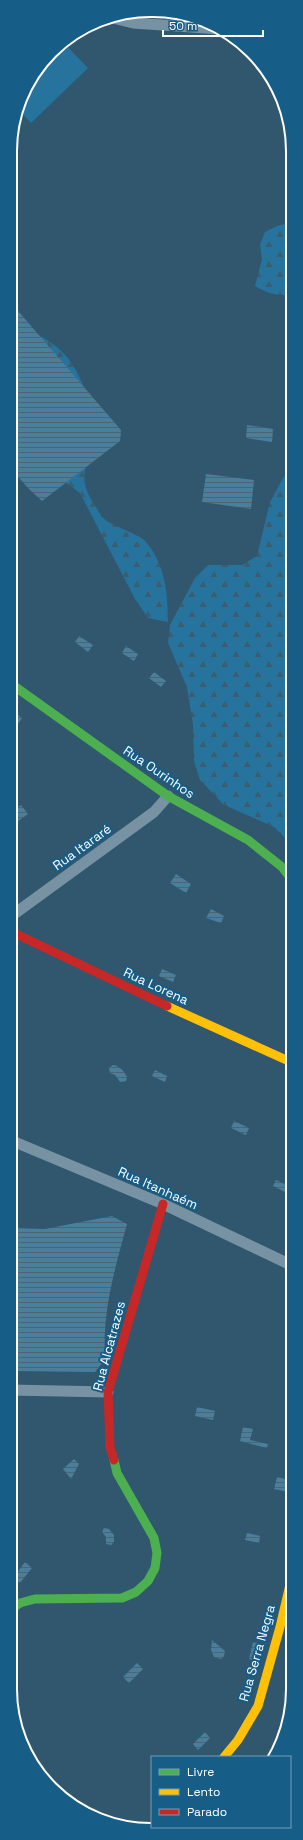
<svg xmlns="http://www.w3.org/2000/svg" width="303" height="1840" font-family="'Space Grotesk',sans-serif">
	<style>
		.forest { fill: url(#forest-firs) }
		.pitch { fill: #26739d }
		.water { fill: url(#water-rules) }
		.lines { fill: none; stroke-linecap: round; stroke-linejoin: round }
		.street { stroke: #7792a3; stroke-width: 11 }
		.fast { stroke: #4caf50; stroke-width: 9 }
		.slow { stroke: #ffc107; stroke-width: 9 }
		.jam { stroke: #c62828; stroke-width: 9 }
		.labels { text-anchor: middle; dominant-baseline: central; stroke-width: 4; stroke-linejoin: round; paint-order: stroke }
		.street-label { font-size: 13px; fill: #fff; stroke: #165d87 }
		.rim { fill: none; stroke: #fff; stroke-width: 2 }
	</style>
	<defs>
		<pattern id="forest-firs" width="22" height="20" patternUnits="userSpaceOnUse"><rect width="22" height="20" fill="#26739d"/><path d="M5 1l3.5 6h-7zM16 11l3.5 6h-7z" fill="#3d5c6c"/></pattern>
		<pattern id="water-rules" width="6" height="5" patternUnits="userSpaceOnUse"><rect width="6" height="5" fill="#4b7e9b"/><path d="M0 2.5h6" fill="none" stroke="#4c6574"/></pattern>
	</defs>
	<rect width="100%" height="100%" fill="#30576d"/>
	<path class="forest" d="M293,222V295C278,296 268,294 255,286L262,259L260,245L265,232L277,226Z
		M34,332C47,340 60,347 70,361C88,386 90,421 122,435L102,438C84,464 76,478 96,507C99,512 102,518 107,521C116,527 140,535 145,541C165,563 168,593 168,622L148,618L135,599L80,493L28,455Z
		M293,467V846L274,827L224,805L200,780L194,761L193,725L187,687L168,643L170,625L195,578L208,565H242L257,556L270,502L288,469Z"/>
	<path class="pitch" d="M63,42L88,68L31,123L19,110L25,89L58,45Z"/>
	<path class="water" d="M10,305H13L121,430L120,441L42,501L29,489L10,468Z
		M247,425L273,429L272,442L246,438Z
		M206,474L254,480L251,509L202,502Z
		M79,636L93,645L88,652L75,642Z
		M126,646L138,654L134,661L122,653Z
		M154,672L166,681L161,687L149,678Z
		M14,712L22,718L14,730L10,727V718Z
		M21,805L28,814L14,824L10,818V813Z
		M176,874L191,884L186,893L170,883Z
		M211,909L224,916L221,923L206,918Z
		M162,969L176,975L173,982L159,976Z
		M113,1065C120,1066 124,1071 127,1077L126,1081L120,1082L115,1075L110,1073L109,1068Z
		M155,1070L167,1076L165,1082L152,1076Z
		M234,1121L249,1128L246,1135L231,1128Z
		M276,1180L291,1187L287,1193L273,1186Z
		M112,1216L127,1224C115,1268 102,1312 105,1359L95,1372L10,1371V1228L45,1229Z
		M197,1407L215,1411L213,1420L195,1416Z
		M243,1427L253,1429L250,1440L268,1444L267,1448L240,1441Z
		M74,1459L79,1464L71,1479L63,1469Z
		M277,1477L293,1481V1493L274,1489Z
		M104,1528L109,1529L114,1535V1542L111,1545L106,1544V1537L102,1532Z
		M247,1533L260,1536L259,1543L245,1540Z
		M25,1562L32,1568L20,1583L13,1578Z
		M212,1640L225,1651L224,1656L221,1659L214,1657L211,1650Z
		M253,1642L258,1643L255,1661L249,1659Z
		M137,1663L143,1669L129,1683L123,1677Z
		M205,1732L210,1738L198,1750L193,1744Z"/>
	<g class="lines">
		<path class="street" d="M109,17L133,23L220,29
			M10,917L154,812L168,796
			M10,1140L163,1204L293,1266
			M10,1390L108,1392
			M150,1829L152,1827"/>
		<path class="fast" d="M10,683L168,796L248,840L282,867L293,881
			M10,1610L20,1603L35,1599L122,1598L136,1592L148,1581L155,1568L157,1553L154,1538L117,1473L114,1460"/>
		<path class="slow" d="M167,1006L293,1063
			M224,1757L238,1740L258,1706L280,1627L293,1572"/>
		<path class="jam" d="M10,931L167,1006
			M114,1460L110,1447L108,1392L163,1204"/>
	</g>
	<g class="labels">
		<g class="street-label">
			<text transform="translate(159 772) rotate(34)">Rua Ourinhos</text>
			<text transform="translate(82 847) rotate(-36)">Rua Itararé</text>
			<text transform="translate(156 986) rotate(25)">Rua Lorena</text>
			<text transform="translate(158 1188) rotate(24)">Rua Itanhaém</text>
			<text transform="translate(109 1346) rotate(-75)">Rua Alcatrazes</text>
			<text transform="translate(257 1653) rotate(-74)">Rua Serra Negra</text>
		</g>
	</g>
	<path d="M0 0H303V1840H0ZM151 17H152A134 134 0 0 1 286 151V1689A134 134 0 0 1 152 1823H151A134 134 0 0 1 17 1689V151A134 134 0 0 1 151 17Z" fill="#165d87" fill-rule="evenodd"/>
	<path class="rim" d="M151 17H152A134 134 0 0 1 286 151V1689A134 134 0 0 1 152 1823H151A134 134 0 0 1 17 1689V151A134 134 0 0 1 151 17Z"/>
	<rect x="151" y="1756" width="140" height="72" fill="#165d87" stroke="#739eb7"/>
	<rect x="159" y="1769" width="20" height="6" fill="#4caf50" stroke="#739eb7"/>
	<text x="187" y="1776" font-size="12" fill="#ffffff">Livre</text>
	<rect x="159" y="1789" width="20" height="6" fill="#ffc107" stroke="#739eb7"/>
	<text x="187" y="1796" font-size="12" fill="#ffffff">Lento</text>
	<rect x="159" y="1809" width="20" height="6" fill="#c62828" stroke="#739eb7"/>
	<text x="187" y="1816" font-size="12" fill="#ffffff">Parado</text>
	<path d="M163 30v6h100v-6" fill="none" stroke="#ffffff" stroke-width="2"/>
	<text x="169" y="30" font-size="12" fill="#ffffff" stroke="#165d87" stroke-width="3" paint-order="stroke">50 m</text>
</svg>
